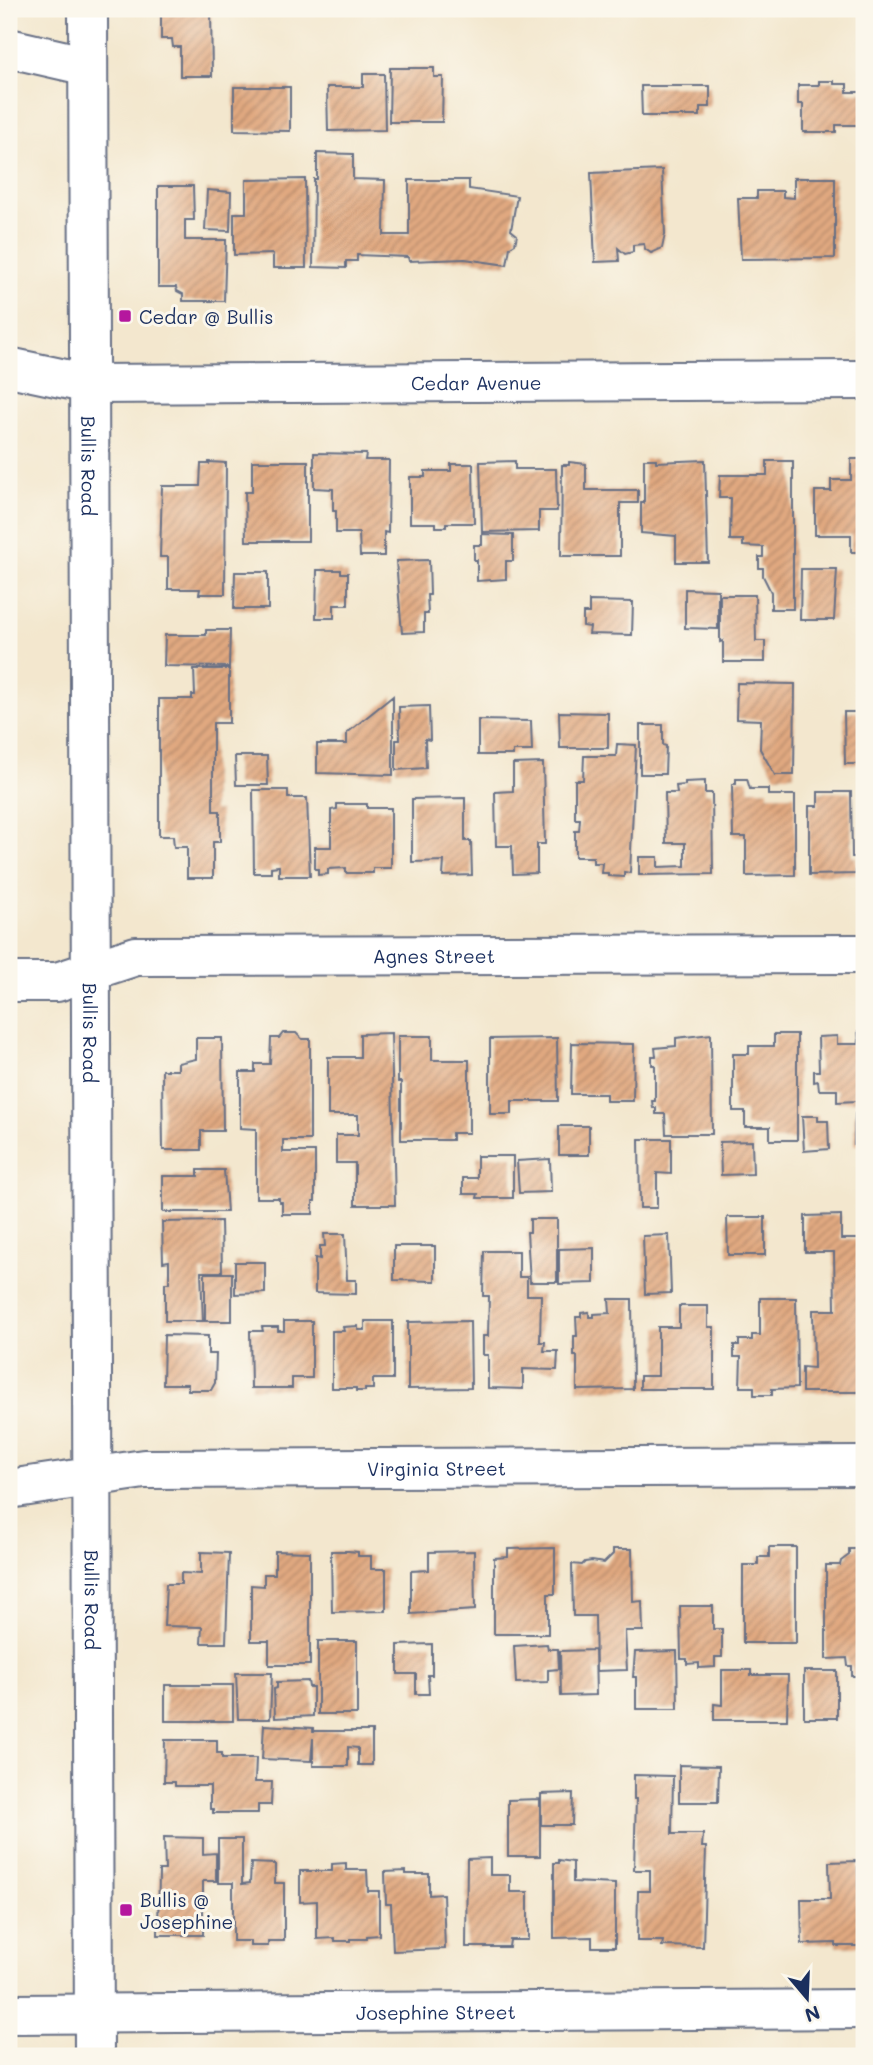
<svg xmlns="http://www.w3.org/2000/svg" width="873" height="2065" font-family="Mali,sans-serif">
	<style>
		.building { fill: url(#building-hatch) }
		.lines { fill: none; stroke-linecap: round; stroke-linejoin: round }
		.minor-casing { stroke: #676f85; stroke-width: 42 }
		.minor { stroke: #fff; stroke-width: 38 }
		.poi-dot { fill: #b5179e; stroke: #fbf7ec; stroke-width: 2.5 }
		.labels { text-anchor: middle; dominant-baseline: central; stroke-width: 6; stroke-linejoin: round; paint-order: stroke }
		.poi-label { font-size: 19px; fill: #1b2f5e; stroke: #fbf7ec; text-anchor: start }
		.street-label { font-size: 19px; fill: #1b2f5e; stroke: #fbf7ec }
	</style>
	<defs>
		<pattern id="building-hatch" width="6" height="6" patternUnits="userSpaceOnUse" patternTransform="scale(1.75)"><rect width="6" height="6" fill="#e1a980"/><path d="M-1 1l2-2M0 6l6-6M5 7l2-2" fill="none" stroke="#b68a6c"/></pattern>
	</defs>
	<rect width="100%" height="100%" fill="#fbf7ec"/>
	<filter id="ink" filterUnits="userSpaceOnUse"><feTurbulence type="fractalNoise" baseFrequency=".0143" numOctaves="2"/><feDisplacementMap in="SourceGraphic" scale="14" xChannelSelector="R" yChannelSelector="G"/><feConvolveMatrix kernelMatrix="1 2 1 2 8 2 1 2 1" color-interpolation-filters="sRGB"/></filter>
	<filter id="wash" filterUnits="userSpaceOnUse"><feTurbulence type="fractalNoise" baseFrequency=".00686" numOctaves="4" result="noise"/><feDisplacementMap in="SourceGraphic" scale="28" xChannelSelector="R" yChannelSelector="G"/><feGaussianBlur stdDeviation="1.57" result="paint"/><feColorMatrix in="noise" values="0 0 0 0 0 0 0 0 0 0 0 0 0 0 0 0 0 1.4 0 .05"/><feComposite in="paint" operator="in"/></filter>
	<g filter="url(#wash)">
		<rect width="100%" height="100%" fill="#f3e7ce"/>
		<g id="blocks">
			<path class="building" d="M161,9H211L212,76H180V47H173L172,39H161Z
				M390,68H434V77H443L442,122H389Z
				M363,74H384L385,130L328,131L327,87H363Z
				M819,81H834V84H847V92H864V125H836V132H803V104H798V85H819Z
				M641,86H710V107H700V116H642Z
				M234,87H290V131L234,130Z
				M317,153L353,154V179L385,180L384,235H409V180H469V189L517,196L511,230L517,235L515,244L510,247L507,265L465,259L409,261L408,257L357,255V261H346V268L313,267L314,179H317Z
				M662,170L665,234L662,248L651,253L645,249L644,244L633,245V252L625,254L618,248L619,261L595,262L591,173Z
				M794,178H835V258L741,259L738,198H757V191H783V197L794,198Z
				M305,179L306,268H273V254L234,255V213H246V180Z
				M158,186H193L194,220H185V240H226L224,301H183V294L177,291L176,287H158Z
				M207,190L231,192L230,231L205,230Z
				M314,453L366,454L365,460H389L388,533L384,532V556H360L359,533H336V511H333V489L314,488Z
				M644,459H656V462L705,460L708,562H676V536L641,533V503H644Z
				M851,459H864V552H851V535H815V491H831V480H851Z
				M252,461H308V541H246L245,492H252Z
				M515,461V469H556L557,511H539V531L482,532L480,462Z
				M767,461H793V609H771V592L763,576V568H759V557H763V547L743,546V540H730L731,498H719L720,475H767Z
				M209,462L226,463L225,594H199L200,589H168V557H160L162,486H200L201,464H209Z
				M569,462L586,464V490H638V503H620V556H561L562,465H569Z
				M451,464H473L474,523H446V527H436V523H410V477H425V471H451Z
				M482,534L513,535V561H506V579L477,581V560H474V545H482Z
				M429,560L430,595H427L428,614H424V632L402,633L396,561Z
				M801,569H837L834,620H800Z
				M317,570H341V573H348V605H334V618H316Z
				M235,572H268V609H234Z
				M685,589L718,590V629L685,628Z
				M720,595H755L756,641H765V662H723V641L720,642Z
				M589,601L633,602L632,635L589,634L590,627L583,626V613H589Z
				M206,630H230L229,667L164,666L165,635H206Z
				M194,669H229V723H213V811H220V842H213V878H187V847H174L173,836H159V699H192V695H195Z
				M737,683L795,684L794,775H775L760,749L761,720L736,719Z
				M393,696V775L317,773V744H347V733Z
				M429,706L430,740L425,739L426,768L396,770V740H400L399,707Z
				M559,712L608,713V748H560Z
				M844,712H864V764H845Z
				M478,720L531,721L532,751H513V755H478Z
				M640,725H663V745L666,746L665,774H640Z
				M617,744L636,745L630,873L624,872V877L608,876V873H601L602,863H593V857H575V831H579L580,819H575V780H583L584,756H616Z
				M235,756H267L268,785H236Z
				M543,763L545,844H537V873L513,874L512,846H496L495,792L513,791V764Z
				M736,779H747L750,789H768V795H795V875L746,876V837H733L732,784H736Z
				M705,781V793H712L713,874L639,875V857H658V867L685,866V843H666L665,793H677L676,786L685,785V782Z
				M253,790H288V798H307L310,876H279V866L271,867V873H254Z
				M818,792H851L852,857H856V874L809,875V806H818Z
				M465,798V841H471L472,875L443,876L444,861L412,862V799Z
				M337,804H367V808H391V868H373V873H346V868L328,869V874L318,875V869H315V847H331V810L337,809Z
				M858,1031H864V1098H858L857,1101L837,1102V1090H819L818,1081L814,1082V1071H819L818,1037L837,1036V1044H859Z
				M283,1033H296L302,1039H310V1140H283V1152H315V1201H313V1214H282V1202H279V1198H256V1129L240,1128V1072H255V1064H270L271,1038H279Z
				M391,1033L395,1205H355V1163H336V1135H358V1115H328V1057H360V1034Z
				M711,1034L712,1134H666L665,1114H656V1108H653L652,1101H655V1065H652V1056H656L655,1048L676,1046V1038Z
				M774,1034H797V1140H770V1127H745V1111H733V1054H749V1046H774Z
				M398,1036H432V1060H469V1133H452V1140H401V1082H398Z
				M196,1038H222L223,1131H201V1150H163L162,1070H178V1063L196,1059Z
				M557,1038L558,1101H512V1114H490V1039Z
				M572,1043L634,1044L633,1101H606V1094H571Z
				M855,1114H864V1145H854Z
				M802,1116H818V1121H828L829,1149L804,1151Z
				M559,1126H589V1155H559Z
				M639,1139H671V1174L657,1173V1208H640Z
				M752,1141L753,1174L721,1175L720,1142Z
				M477,1156H513V1198H477L478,1194H463V1178H477Z
				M550,1159L551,1192L519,1193L517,1161Z
				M198,1170H224L227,1212H163V1176H198Z
				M841,1215V1239H864V1392H802V1367L814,1368L813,1310H835L834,1252H805V1216Z
				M727,1217H765V1255H728Z
				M530,1219H557V1282H530L527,1232H530Z
				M221,1221L222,1272H201L203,1321H165V1283H169V1261L163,1262L162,1222Z
				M324,1234H345L347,1280H356V1294L315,1293V1258L320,1259V1246H325Z
				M669,1235L671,1293L645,1294L643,1236Z
				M394,1246H435V1281L394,1280Z
				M594,1248V1283L559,1284V1249Z
				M484,1251H519V1277H527V1295H541L540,1342H545L544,1351H558L557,1370L523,1369V1389L488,1388V1355H483V1336H488L489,1296H483Z
				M235,1262H265V1293L235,1294Z
				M205,1273H232V1321H205Z
				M760,1298H796L797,1388L772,1389V1395H754V1387H740L741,1357H734V1345H739V1340H752V1335H760Z
				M609,1299H632L633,1389L577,1390V1356H574V1336H577L576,1317H581V1313L589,1312V1317H594V1314L610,1313Z
				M679,1306H708V1327H714V1389H640V1376H658V1327H679Z
				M284,1321H312V1378H292V1388H251L250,1331H263L262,1327H278V1331H284Z
				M365,1321H393V1379H373V1389H365V1391H356V1388H332V1331H344L343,1327L358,1326V1330H365Z
				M470,1321L471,1388L408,1389V1322Z
				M164,1335L208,1336V1354H216L215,1383L211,1390H188V1384H163Z
				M857,1545H864V1676H852V1666H848L847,1658L826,1659V1565H840L841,1561L849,1555V1549H857Z
				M769,1547H796V1643H743V1565H758V1557H769Z
				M555,1548V1594H548V1634H494V1558L508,1557V1549Z
				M613,1549H632L633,1602L642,1601L643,1631H625L627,1670L596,1671L595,1616H573L572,1564L582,1565L585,1562L592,1561L604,1563L613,1554Z
				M275,1551L310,1552V1665H269V1641H251V1585L264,1586V1574H275Z
				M331,1551H348L358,1552V1556H371V1569H386V1611L332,1612Z
				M474,1551L475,1610L411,1614V1571L429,1570V1552Z
				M201,1552L229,1553L226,1643H201L202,1627L164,1626L166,1584H181V1573L201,1574Z
				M680,1606H713V1629H722V1657H715V1667L699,1668V1663L687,1664V1659H681Z
				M318,1641H357V1714H318Z
				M432,1644V1675H428L429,1694H416V1674H398V1645Z
				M547,1644L548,1649H558L559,1669L548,1670V1682L516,1683L514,1646Z
				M595,1650L596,1695L561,1696L560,1651Z
				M677,1651L678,1709H636V1677H633L635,1652Z
				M722,1670H751V1675H788L787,1720H714V1704L722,1705Z
				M804,1671H837V1718H804Z
				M236,1673H272L270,1719H238Z
				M308,1681L309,1687H313V1716L275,1718L274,1689L277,1688V1682Z
				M165,1685H233V1721H165Z
				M264,1725L313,1728V1731H372V1765H358V1748L348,1747V1766H313V1738L311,1761L262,1759Z
				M165,1740H217V1753H222V1758H256L255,1782H272L271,1805H258V1813H213V1809H210V1786H175V1782H164Z
				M679,1765L719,1766L718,1802H679Z
				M634,1775L673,1776L672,1834H703L702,1847H706L703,1947L662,1946L663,1941H637L638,1891H650V1870H634L636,1799H634Z
				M573,1793L572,1825H541V1794Z
				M540,1799V1856H508V1800Z
				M164,1837L203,1838V1854L216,1853V1881H203V1935H158L159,1870H165Z
				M218,1839H242V1884L250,1883L251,1863L275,1864V1883H284V1941H268V1946H250V1941H233V1883H218Z
				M490,1858V1875H510V1892H528V1940H510L509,1947H466L467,1859Z
				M559,1860L573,1862V1882L615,1884V1947H592V1937L554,1938V1863H559Z
				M858,1861L860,1946H836V1943L802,1944L801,1899H830L829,1862Z
				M346,1863V1870H367L368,1891H379V1935L367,1936V1939H351V1941H335V1938L317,1939V1901L300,1902V1871H332V1864Z
				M406,1871V1874H429V1895L443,1894L445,1949L393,1951L391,1904H386L385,1872Z"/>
		</g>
	</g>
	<g filter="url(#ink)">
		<use href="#blocks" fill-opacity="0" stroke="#676f85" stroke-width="2"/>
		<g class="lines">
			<g class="minor-casing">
				<g id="minor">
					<path id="s1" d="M88,9L94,2056"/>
					<path d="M9,48L88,66"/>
					<path id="s2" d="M9,367L89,384L864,380"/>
					<path id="s3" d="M9,982H57L136,956L864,954"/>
					<path id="s4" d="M9,1489L144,1469L864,1466"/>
					<path id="s5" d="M9,2014L864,2009"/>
				</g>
			</g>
			<use href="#minor" class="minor"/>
		</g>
	</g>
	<g class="poi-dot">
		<rect x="118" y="309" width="14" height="14" rx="3.5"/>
		<rect x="119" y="1903" width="14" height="14" rx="3.5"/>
	</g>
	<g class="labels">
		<g class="poi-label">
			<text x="139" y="316">Cedar @ Bullis</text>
			<text x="140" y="1899">Bullis @<tspan x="140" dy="22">Josephine</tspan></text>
		</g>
		<g class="street-label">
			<text stroke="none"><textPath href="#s2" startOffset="469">Cedar Avenue</textPath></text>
			<text stroke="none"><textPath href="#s1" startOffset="457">Bullis Road</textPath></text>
			<text stroke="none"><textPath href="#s3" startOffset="429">Agnes Street</textPath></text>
			<text stroke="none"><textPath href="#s1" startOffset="1024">Bullis Road</textPath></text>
			<text stroke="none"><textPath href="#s4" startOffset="429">Virginia Street</textPath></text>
			<text stroke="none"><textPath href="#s1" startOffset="1591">Bullis Road</textPath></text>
			<text stroke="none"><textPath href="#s5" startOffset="427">Josephine Street</textPath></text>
		</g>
	</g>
	<rect width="873" height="2065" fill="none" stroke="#fbf7ec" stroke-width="35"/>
	<g transform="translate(807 1998) rotate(161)" stroke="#fbf7ec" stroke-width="5" paint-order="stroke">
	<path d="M0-5L12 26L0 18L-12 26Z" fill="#1b2f5e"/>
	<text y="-10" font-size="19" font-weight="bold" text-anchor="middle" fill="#1b2f5e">N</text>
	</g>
</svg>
